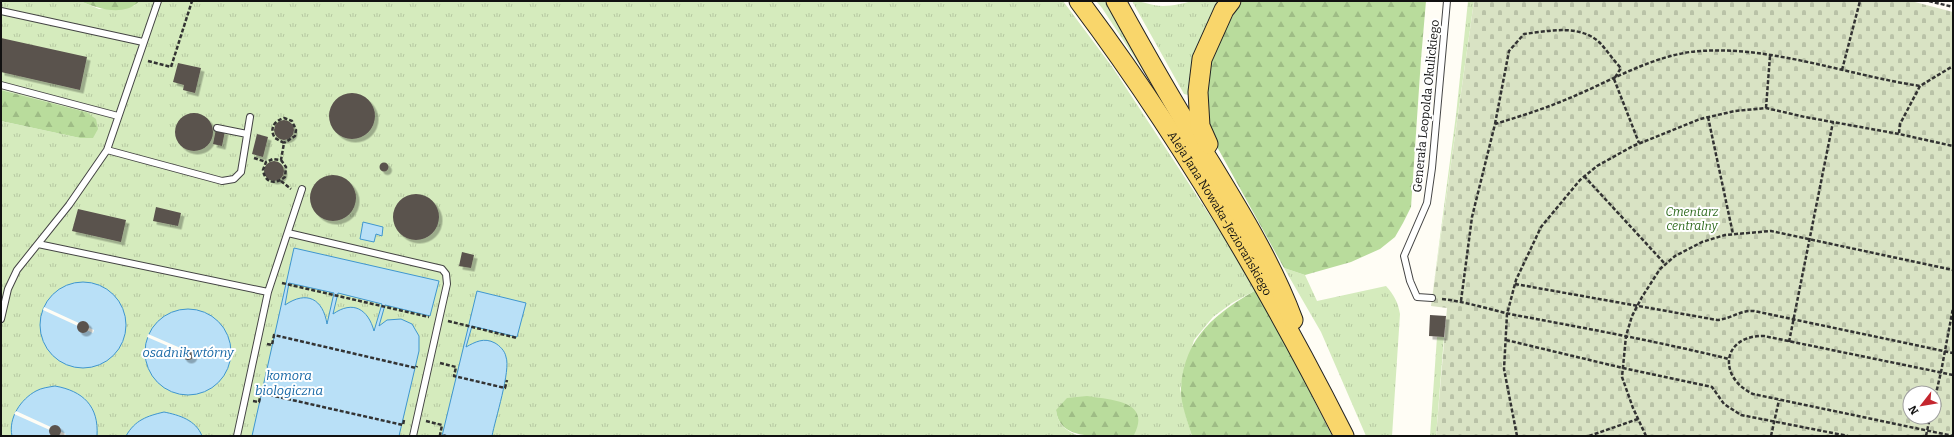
<svg xmlns="http://www.w3.org/2000/svg" width="1954" height="437" font-family="Bitter,serif">
	<style>
		.grass { fill: url(#grass-tufts) }
		.forest { fill: url(#forest-firs) }
		.cemetery { fill: url(#cemetery-stones); fill-rule: evenodd }
		.water { fill: #b9e0f7; stroke: #3f96cf; fill-rule: evenodd }
		.pier { fill: #fffdf5 }
		.building { fill: #5a524d; filter: url(#shadow) }
		.lines { fill: none; stroke-linecap: round; stroke-linejoin: round }
		.service-casing { stroke: #444; stroke-width: 8 }
		.primary-casing { stroke: #222; stroke-width: 21 }
		.path { stroke: #333; stroke-width: 2.5; stroke-dasharray: 4 2; stroke-linecap: butt }
		.service { stroke: #fff; stroke-width: 6 }
		.primary { stroke: #f9d66b; stroke-width: 19 }
		.labels { text-anchor: middle; dominant-baseline: central; stroke-width: 4; stroke-linejoin: round; paint-order: stroke }
		.street-label { font-size: 12px; fill: #111; stroke: #fff }
		.park-label { font-size: 12px; font-style: italic; fill: #2f6b1f; stroke: #fff }
		.water-label { font-size: 13px; font-style: italic; fill: #1768a6; stroke: #fff }
	</style>
	<defs>
		<pattern id="grass-tufts" width="24" height="20" patternUnits="userSpaceOnUse"><rect width="24" height="20" fill="#d5ebbd"/><path d="M3 7l-1-3M5 7V3M7 7l1-3M15 17l-1-3M17 17v-4M19 17l1-3" fill="none" stroke="#b6c8a1"/></pattern>
		<pattern id="forest-firs" width="22" height="20" patternUnits="userSpaceOnUse"><rect width="22" height="20" fill="#b9dc9c"/><path d="M5 1l3.5 6h-7zM16 11l3.5 6h-7z" fill="#9ebc85"/></pattern>
		<pattern id="cemetery-stones" width="16" height="16" patternUnits="userSpaceOnUse"><rect width="16" height="16" fill="#d9e3c4"/><path d="M2 7V4a2 2 0 0 1 4 0v3zM10 15v-3a2 2 0 0 1 4 0v3z" fill="#b9c2a7"/></pattern>
		<filter id="shadow"><feDropShadow dx="3.5" dy="3.5" stdDeviation="0" flood-color="#0004"/></filter>
	</defs>
	<rect width="100%" height="100%" fill="#fffdf5"/>
	<path class="grass" d="M1,1H80L99,9L134,6L140,1H1063L1113,68L1258,289L1232,303L1213,317L1194,340L1180,389L1187,420L1192,436H1132L1134,435L1056,410C1058,425 1065,430 1079,436H1V121L80,138L86,112L1,90Z
		M1096,1H1111L1169,110L1102,8Z
		M1132,1C1143,1 1152,6 1163,6C1174,6 1183,3 1193,1C1202,0 1213,1 1222,1L1188,95L1184,94Z
		M1468,1H1474L1432,298L1456,115Z
		M1284,268L1305,275L1317,301L1386,286C1394,295 1398,302 1400,314L1392,436H1366L1321,332Z
		M1437,337H1444L1436,436H1430Z"/>
	<path class="forest" d="M80,1H140C123,17 99,9 80,1Z
		M1242,1H1426L1421,59L1411,207L1403,223L1395,237L1380,249L1351,262L1305,275L1284,268L1205,125L1203,86L1211,59L1224,30Z
		M1,90L86,112L96,119L98,129L93,138H80L1,121Z
		M1258,289L1332,436H1192C1188,423 1180,402 1181,388C1184,337 1217,312 1258,289Z
		M1087,396C1110,400 1152,400 1134,435C1127,437 1117,436 1110,436C1087,436 1059,437 1056,410L1067,398Z"/>
	<path class="cemetery" d="M1474,1H1911L1953,12V436H1436L1447,308L1431,306ZM1910,393H1934V417H1910Z"/>
	<path class="water" d="M363,222L383,227L382,236L376,234L374,242L360,239Z
		M294,248L439,281L430,316L385,305L379,326L387,320L401,319L412,324L419,336V351L399,436H252ZM289,283L334,293L327,324C323,299 307,290 285,305ZM338,293L382,304L374,331C368,309 353,300 333,314Z
		M40 325a43 43 0 1 1 86 0a43 43 0 1 1-86 0Z
		M477,291L526,303L517,337L472,326L466,347C475,342 484,337 495,343C500,346 505,351 506,357C511,370 495,420 492,436H442Z
		M145 352a43 43 0 1 1 86 0a43 43 0 1 1-86 0Z
		M55,386C83,391 99,406 97,436H12C8,418 21,399 36,391C41,388 49,387 55,386Z
		M164,412C179,415 196,420 202,436H126C135,420 147,416 164,412Z"/>
	<path class="pier" d="M44,307L94,330L93,333L43,310Z
		M148,334L199,356L198,359L147,337Z
		M16,411L66,434L63,436L14,414Z"/>
	<path class="building" d="M1,38L87,57L80,90L1,72Z
		M178,63L201,68L195,93L183,90L184,85L173,82Z
		M329 116a23 23 0 1 1 46 0a23 23 0 1 1-46 0Z
		M175 132a19 19 0 1 1 38 0a19 19 0 1 1-38 0Z
		M274 130a10 10 0 1 1 20 0a10 10 0 1 1-20 0Z
		M216,129L225,131L222,146L213,144Z
		M257,134L268,137L263,157L252,154Z
		M264 171a10 10 0 1 1 20 0a10 10 0 1 1-20 0Z
		M379.5 167a4.5 4.5 0 1 1 9 0a4.5 4.5 0 1 1-9 0Z
		M310 198a23 23 0 1 1 46 0a23 23 0 1 1-46 0Z
		M393 217a23 23 0 1 1 46 0a23 23 0 1 1-46 0Z
		M156,207L181,213L178,226L153,221Z
		M78,209L126,220L121,242L72,231Z
		M462,252L474,255L471,268L459,266Z
		M1430,315L1446,316L1444,337L1429,336Z
		M77 327a6 6 0 1 1 12 0a6 6 0 1 1-12 0Z
		M182 354a6 6 0 1 1 12 0a6 6 0 1 1-12 0Z
		M49 431a6 6 0 1 1 12 0a6 6 0 1 1-12 0Z"/>
	<g class="lines">
		<g class="service-casing">
			<path id="service" d="M1,11L143,42
				M1,85L118,116
				M217,128L247,134
				M107,150L158,1
				M288,233L442,269L446,274L447,284L413,436
				M38,244L268,292
				M1432,298L1417,297L1410,281L1404,256L1427,203L1432,168L1447,1
				M1,319L8,289L17,270L69,205L107,150L222,181L234,179L241,172L250,117
				M237,436L268,292L302,189"/>
		</g>
		<g class="primary-casing">
			<g id="primary">
				<path id="s1" d="M1079,1C1181,137 1267,284 1344,436"/>
				<path d="M1116,1C1143,50 1170,98 1200,146C1234,202 1270,258 1293,320"/>
				<path d="M1208,144L1200,126L1198,92L1202,59L1224,10L1231,1"/>
			</g>
		</g>
		<path class="path" d="M1929,1L1953,7
			M148,61L171,67L192,1
			M1842,70L1860,1
			M1766,108L1770,56
			M1708,117L1733,234
			M1495,124L1509,51L1524,34C1548,31 1579,24 1599,42C1607,50 1613,60 1621,68L1614,79L1639,143
			M1899,133L1900,124L1920,86L1953,66
			M254,158L266,162
			M281,160L286,167L285,177C275,185 265,183 263,170L266,162L273,159L281,160L284,143L275,138C269,129 274,121 284,118L292,121L296,130L295,136L284,143
			M1584,176L1666,265
			M281,181L291,189
			M282,283L429,317
			M1515,284L1717,320C1731,319 1740,310 1754,311L1953,353
			M1442,299C1469,302 1493,311 1520,316C1590,329 1660,342 1729,359
			M1461,301L1472,217L1495,124C1521,116 1547,108 1572,97C1610,81 1649,58 1690,52C1765,43 1846,75 1920,86
			M448,321L517,338
			M1506,340L1623,368L1712,387L1724,404L1741,415L1848,436
			M1789,342L1833,122
			M267,344L272,345L274,335L416,368L417,366
			M440,363L456,367L454,376L505,388L507,380
			M1953,375L1764,336C1722,335 1717,377 1753,394L1953,436
			M253,401L259,402L261,393L403,425L404,420
			M1934,402L1941,372L1953,308
			M426,421L442,425L440,435L446,436
			M1517,436L1504,369L1507,314L1516,280L1541,227L1580,180L1597,166L1633,146L1700,119L1735,111L1766,108L1805,117L1899,134L1953,146
			M1589,436L1638,419
			M1646,436L1633,408L1622,377L1626,336L1632,316L1642,297L1660,269L1675,256L1702,242L1725,235L1771,231L1953,270
			M1771,436L1779,400
			M1926,436L1930,417"/>
		<use href="#service" class="service"/>
		<use href="#primary" class="primary"/>
	</g>
	<g class="labels">
		<g class="street-label">
			<text transform="translate(1426 106) rotate(-84)">Generała Leopolda Okulickiego</text>
			<text stroke="none"><textPath href="#s1" startOffset="255">Aleja Jana Nowaka-Jeziorańskiego</textPath></text>
		</g>
		<g class="park-label">
			<text x="1692" y="212">Cmentarz<tspan x="1692" dy="14">centralny</tspan></text>
		</g>
		<g class="water-label">
			<text x="188" y="352">osadnik wtórny</text>
			<text x="289" y="375">komora<tspan x="289" dy="15">biologiczna</tspan></text>
		</g>
	</g>
	<rect width="1954" height="437" fill="none" stroke="#111111" stroke-width="4"/>
	<g transform="translate(1922 405) rotate(239)"><circle r="19" fill="#ffffff" stroke="#a0a0a0"/>
	<path d="M0-3L7 15L0 10L-7 15Z" fill="#c4262e"/>
	<text y="-6" font-size="11" font-weight="bold" text-anchor="middle" fill="#111111">N</text>
	</g>
</svg>
